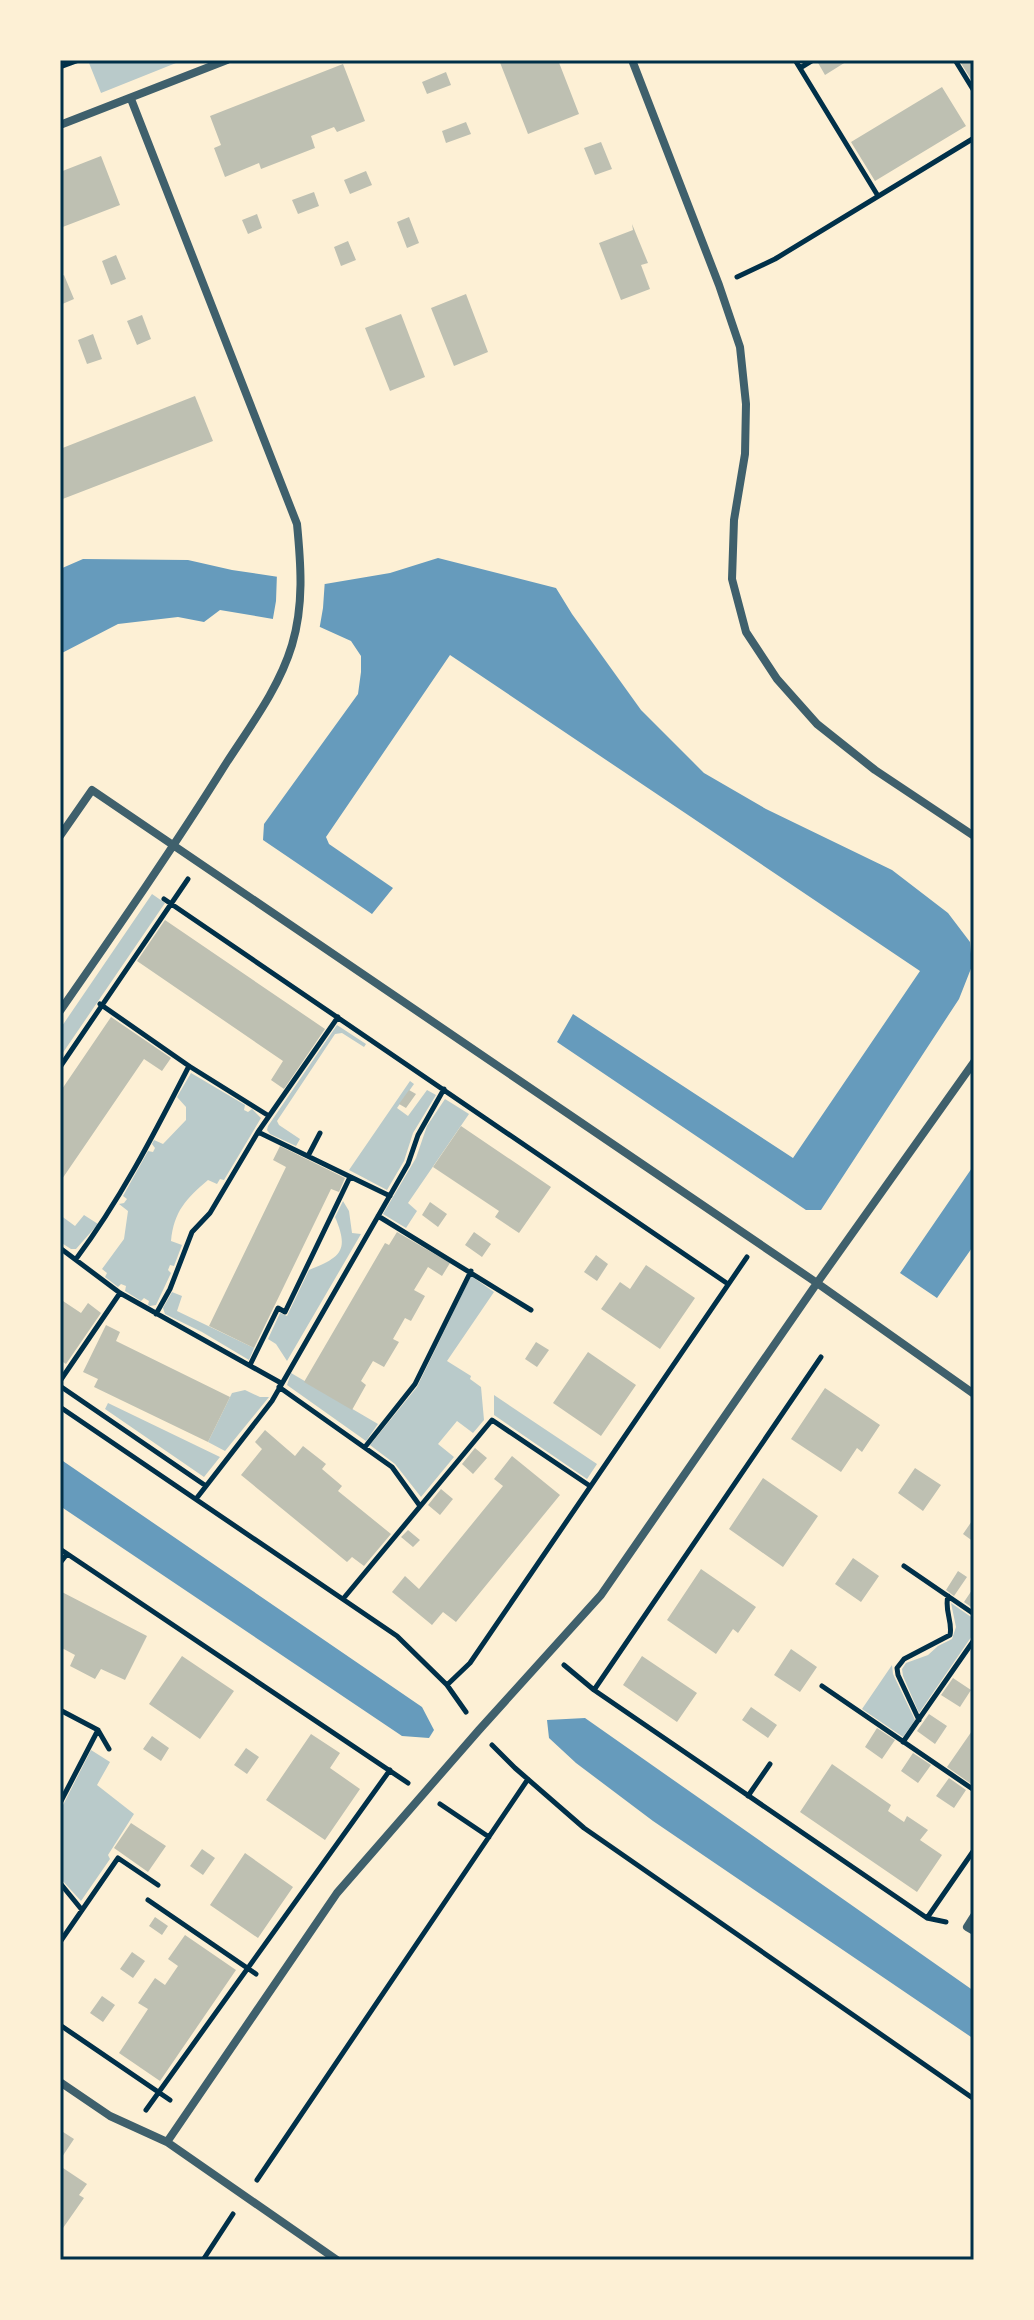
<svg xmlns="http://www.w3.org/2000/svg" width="1034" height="2320" font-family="'Roboto Serif',serif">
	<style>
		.green { fill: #b9caca }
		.water { fill: #669bbc }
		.pier { fill: #fdf0d5 }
		.building { fill: #bec0b2 }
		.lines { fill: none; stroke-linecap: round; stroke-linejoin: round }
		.path { stroke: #003049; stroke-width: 5 }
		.minor { stroke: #3f606c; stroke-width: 8 }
		.neatline { fill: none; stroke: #003049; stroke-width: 3 }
	</style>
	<rect width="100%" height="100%" fill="#fdf0d5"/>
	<path class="green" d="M97,60H181V61L101,93L89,63Z
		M152,894L165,903L60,1057V1029Z
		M337,1025L366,1044L364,1047L342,1033L335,1034L277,1121L279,1125L300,1139L296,1146L270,1134L267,1130L268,1126Z
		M191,1073L245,1105L244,1110L248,1112L252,1109L261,1118L224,1180L220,1179L217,1184L208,1180C186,1199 174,1211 171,1241L182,1245L174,1266L170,1265L168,1270L171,1273L156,1305L150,1306L148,1305L149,1301L144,1298L141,1301L125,1291L126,1286L121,1284L118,1287L105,1277L107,1273L102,1269L124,1239L128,1211L119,1204L124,1203L127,1199L123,1196L148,1151L153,1152L155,1148L152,1144L154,1140L163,1144L186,1120V1107L177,1097Z
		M410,1081L414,1084L397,1108L408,1116L427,1090L436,1095L413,1133L404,1161L387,1190L349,1170Z
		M445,1099L469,1114L408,1203L417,1211L406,1228L383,1214L416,1158L427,1126Z
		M343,1201L349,1211L352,1233L361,1234L287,1361L276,1344L268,1339L280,1313L287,1316L309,1270C342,1257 349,1250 335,1217Z
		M60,1215L75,1226L84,1215L98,1224L76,1249H71L60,1242Z
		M471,1276L494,1292L447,1361L471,1376L470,1379L481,1387L484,1420L473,1433L457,1421L438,1444L454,1457L421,1497L395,1464L370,1445L417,1387Z
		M172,1292L182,1296L177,1311L254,1348L249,1360L202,1332L165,1314L163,1308Z
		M291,1373L378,1424L366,1441L287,1385Z
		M245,1390L260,1397H269L225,1451L208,1442L232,1393Z
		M494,1395L597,1464L587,1479L494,1415Z
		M108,1403L220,1457L204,1477L105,1409Z
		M951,1603L974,1619V1633L919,1713L903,1676L902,1669L906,1663L928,1655L938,1646L952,1639L956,1627Z
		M892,1665L893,1674L915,1720L903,1737L862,1709Z
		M91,1750L110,1762L97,1785L134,1814L108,1855L110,1859L81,1901L60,1878V1811Z"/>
	<path class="water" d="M438,558L556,588L572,614L641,710L704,773L766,809L892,870L948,913L970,942L972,966L959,999L821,1210H806L557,1042L573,1014L793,1158L920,971L450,655L326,837L329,844L393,888L372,914L263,840L264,824L358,694L361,672V656L351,641L320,627L220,610L204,622L178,617L118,624L60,654V569L83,559L188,560L232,570L325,584L390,573Z
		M974,1165V1245L937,1298L900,1273Z
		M60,1459L422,1707L434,1730L429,1738L402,1736L60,1506Z
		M585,1718L974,1991V2039L653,1821L576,1763L549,1738L547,1720Z"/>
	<path class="pier" d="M277,573L325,579L323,608L319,631L272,624L276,601Z"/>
	<path class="building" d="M499,60H558L579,114L528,134Z
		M819,60H849L825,75L817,61Z
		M959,60H974V84Z
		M343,64L365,121L337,132L334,127L311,136L315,148L261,169L259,163L225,177L214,148L221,145L210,116Z
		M446,72L451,85L427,94L422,82Z
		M942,87L966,126L875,181L851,142Z
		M466,122L471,134L446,143L442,131Z
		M601,142L612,169L595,175L584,148Z
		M101,156L120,205L60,228V172Z
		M366,171L372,185L350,194L344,180Z
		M314,192L319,206L298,214L292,200Z
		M257,214L262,228L248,234L242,220Z
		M409,217L419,243L407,248L397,222Z
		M632,224L648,263L641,265L650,289L621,300L599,243L633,230Z
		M348,241L356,260L341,266L334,247Z
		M116,255L126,279L111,285L102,261Z
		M64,275L74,299L60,305V277Z
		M466,294L488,352L454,366L431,308Z
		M401,314L425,377L390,391L365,328Z
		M142,315L151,339L137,345L127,321Z
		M93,334L102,359L87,364L78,340Z
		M195,396L213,441L60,500V449Z
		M165,920L325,1029L284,1089L271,1080L283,1061L137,961Z
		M111,1017L171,1058L162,1071L144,1059L60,1182V1092Z
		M409,1090L416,1094L406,1108L399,1104Z
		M461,1126L551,1187L519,1233L495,1217L499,1211L433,1167Z
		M280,1146L345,1178L339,1192L331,1189L254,1348L209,1326L286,1167L273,1160Z
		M430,1202L447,1214L438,1227L422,1215Z
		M397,1232L450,1263L442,1276L428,1267L414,1290L425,1296L411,1321L405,1318L393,1339L399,1342L384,1367L373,1361L361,1381L366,1385L352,1410L304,1382L385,1243L389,1245Z
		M474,1232L491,1244L482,1257L465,1245Z
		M596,1255L608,1264L597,1281L584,1272Z
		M646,1265L695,1298L660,1349L601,1309L620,1282L630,1289Z
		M60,1299L81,1313L88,1303L101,1313L66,1364L60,1360Z
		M106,1325L120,1332L116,1341L230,1397L208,1442L94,1387L98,1379L83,1372Z
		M536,1342L549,1350L537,1367L525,1359Z
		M588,1352L636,1385L601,1436L553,1403Z
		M825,1388L880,1425L862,1452L857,1448L841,1472L791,1439Z
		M265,1430L295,1456L303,1446L326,1464L322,1469L342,1486L338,1491L391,1534L364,1566L352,1557L347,1562L241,1475L262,1449L255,1442Z
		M475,1448L487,1458L473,1474L462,1464Z
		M512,1456L560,1495L456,1622L443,1612L432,1625L392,1592L405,1576L419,1589L503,1486L494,1479Z
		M915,1468L941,1485L923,1511L898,1493Z
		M763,1478L818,1516L783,1567L729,1529Z
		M441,1489L453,1499L440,1515L428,1505Z
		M974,1518V1542L963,1534Z
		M408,1530L420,1540L413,1547L401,1537Z
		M853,1558L879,1576L861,1602L835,1584Z
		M701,1569L756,1607L738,1633L733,1629L716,1654L667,1620Z
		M958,1571L967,1577L954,1596L946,1590Z
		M974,1587V1609L964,1602Z
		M60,1591L147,1636L125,1680L101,1669L95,1679L70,1666L75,1655L60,1647Z
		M791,1649L817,1667L800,1692L774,1675Z
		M182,1656L234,1691L200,1739L149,1704Z
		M642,1656L697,1693L677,1722L623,1685Z
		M953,1678L971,1690L960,1707L941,1695Z
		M751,1707L777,1725L768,1738L742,1720Z
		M929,1714L947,1726L935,1744L917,1731Z
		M877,1728L895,1740L882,1759L865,1747Z
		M974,1728V1786L947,1767Z
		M311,1734L340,1753L330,1768L360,1789L325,1840L266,1800Z
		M152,1736L169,1748L161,1761L143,1749Z
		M246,1748L259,1757L247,1774L234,1765Z
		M913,1753L931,1765L918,1783L901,1771Z
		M832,1764L891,1805L888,1811L904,1822L907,1816L928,1830L920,1840L942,1855L917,1892L800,1812Z
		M949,1778L966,1790L954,1808L936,1796Z
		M131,1823L166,1846L148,1872L114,1848Z
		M202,1849L215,1858L203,1875L190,1866Z
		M245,1853L293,1887L258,1938L210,1905Z
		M155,1917L168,1926L162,1935L149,1926Z
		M185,1935L236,1970L160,2081L119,2053L148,2009L138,2003L155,1978L165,1985L178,1966L168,1959Z
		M132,1952L145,1961L133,1978L120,1969Z
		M102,1996L115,2005L103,2022L90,2013Z
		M60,2130L74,2139L60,2160Z
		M60,2166L87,2184L79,2195L84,2198L63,2228L60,2225Z"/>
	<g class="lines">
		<path class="path" d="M795,60L878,196
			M955,60L974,91
			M60,67L79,60
			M800,68L813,60
			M737,277L775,259L974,138
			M164,899L728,1284
			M100,1004L189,1066L269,1116
			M60,1067L188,879
			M258,1132L390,1196
			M308,1156L320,1133
			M378,1216L531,1310
			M60,1248L120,1293L281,1383
			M76,1259C121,1199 155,1132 189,1066
			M156,1314L170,1289L192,1232L210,1213L258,1132L338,1017
			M250,1365L278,1308L285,1312L350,1177
			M60,1381L120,1293
			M60,1386L206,1486
			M279,1387L392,1467L420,1506
			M60,1407L397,1636L447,1685L466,1712
			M365,1447L415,1384L471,1271
			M196,1499L272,1401L408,1164L418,1135L444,1089
			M60,1549L408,1783
			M60,1563L67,1554
			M904,1566L974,1614
			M343,1599L492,1420L590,1486
			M564,1665L594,1690L927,1918L946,1922
			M447,1685L470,1663L747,1257
			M822,1686L974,1790
			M594,1690L821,1357
			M60,1710L98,1730L109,1749
			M919,1720L898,1675L897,1668L904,1659L950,1635C953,1622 944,1610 948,1596
			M903,1742L974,1640
			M492,1745L515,1768L584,1828L974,2099
			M748,1796L770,1764
			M60,1803L98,1730
			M440,1804L489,1837
			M60,1883L82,1910
			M148,1900L256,1974
			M927,1918L974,1850
			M60,1942L118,1858L158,1885
			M60,2025L170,2100
			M146,2110L390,1770
			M257,2180L528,1779
			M203,2260L233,2214"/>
		<path class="minor" d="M632,60L719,285L740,347L746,404L745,454L734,520L732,579L746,632L777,679L817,724L875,770L974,836
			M60,125L227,60
			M60,836L92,790L817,1283L974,1394
			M60,1011C117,929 174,847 227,762C251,725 279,688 292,645C304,605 301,565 297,524L131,99
			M974,1916L967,1927L974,1931
			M60,2082L110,2116L167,2142L337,2260
			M167,2142L337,1893L479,1730L601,1595L817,1283L974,1062"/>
	</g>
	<rect width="1034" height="2320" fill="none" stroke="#fdf0d5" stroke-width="124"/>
	<rect x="62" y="62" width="910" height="2196" class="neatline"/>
</svg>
